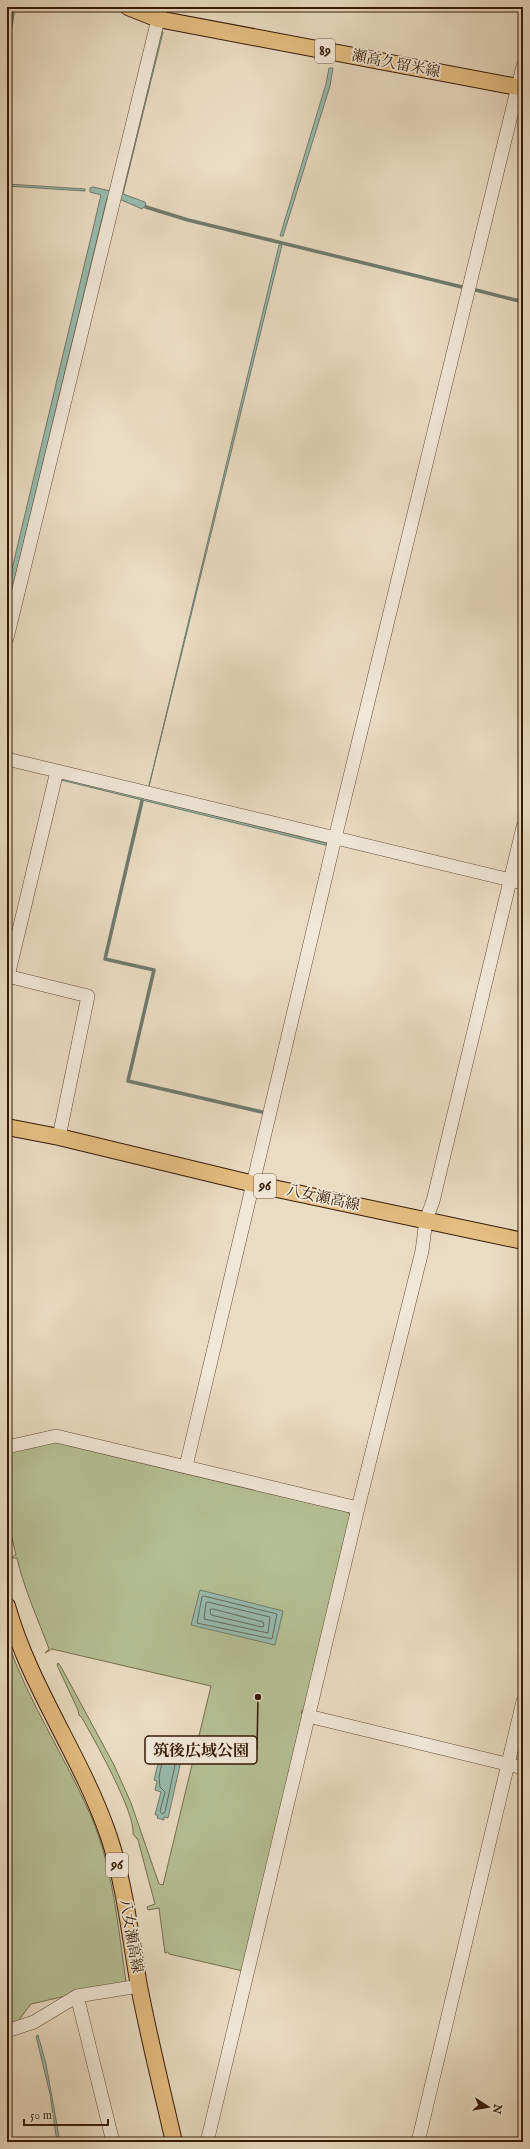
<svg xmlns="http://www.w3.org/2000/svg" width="530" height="2149" font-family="'IM FELL English','Noto Serif JP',serif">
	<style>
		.green { fill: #b5c095; stroke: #746c4c }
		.water { fill: #98bcb0; stroke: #707b6b }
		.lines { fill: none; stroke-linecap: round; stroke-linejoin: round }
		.shore { stroke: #666a5a; stroke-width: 1 }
		.stream { stroke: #707b6b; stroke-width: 3.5 }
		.minor-casing { stroke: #624a34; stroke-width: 14 }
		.major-casing { stroke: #341904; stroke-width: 18 }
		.minor { stroke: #f1e8d8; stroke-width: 13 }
		.major { stroke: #e5be82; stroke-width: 16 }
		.labels { text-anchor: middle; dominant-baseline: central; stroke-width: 3.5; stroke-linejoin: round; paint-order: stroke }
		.shield { fill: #f1e8d8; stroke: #6d5744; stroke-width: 1 }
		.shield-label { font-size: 14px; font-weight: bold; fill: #341904 }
		.street-label { font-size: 15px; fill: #341904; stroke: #f1e8d8 }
		.leader { fill: none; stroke: #341904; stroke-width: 1.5 }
		.callout-dot { fill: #341904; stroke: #f1e8d8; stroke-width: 1.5 }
		.callout { fill: #f1e8d8; stroke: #341904; stroke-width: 1.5 }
		.callout-label { font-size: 16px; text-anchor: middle; font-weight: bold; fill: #341904 }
	</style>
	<rect width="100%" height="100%" fill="#eadcc3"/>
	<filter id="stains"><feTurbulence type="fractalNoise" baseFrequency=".005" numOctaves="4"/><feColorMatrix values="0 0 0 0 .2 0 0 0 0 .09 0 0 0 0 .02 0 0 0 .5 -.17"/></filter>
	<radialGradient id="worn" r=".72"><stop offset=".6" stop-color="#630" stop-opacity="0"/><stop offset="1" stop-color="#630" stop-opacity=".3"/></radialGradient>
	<path class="green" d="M54,1442L348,1512L351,1517L305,1709L301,1711L303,1719L243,1971L169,1954L168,1952L165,1953L159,1908L148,1910L147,1907L155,1904L138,1840L133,1834C136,1814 94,1739 82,1718L79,1715L78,1710L57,1665L58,1663L60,1665L114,1765L131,1803L159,1884L163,1885L211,1686L52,1649L45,1653L49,1649C38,1619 24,1589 17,1558H10L16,1555L7,1517V1452Z
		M7,1640C28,1702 65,1756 91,1816C113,1868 118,1926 126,1982L31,2004L18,2021L7,2025Z"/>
	<path class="water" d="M160,31L163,32L123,194L145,202L146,205L142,209L119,199L107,198L7,611V590L101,195L90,192V188L93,187L119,193Z
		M329,68H333L330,86L283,236H280L326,84Z
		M7,184L85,189V191L7,186Z
		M279,245H282L149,786Z
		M62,778L329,844V846L61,780Z
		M200,1590L283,1611L275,1645L191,1625Z
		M162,1747L183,1752L168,1818L164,1817V1820L157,1818L158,1815H155L161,1792L155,1790L157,1781L154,1780Z
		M38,2035L46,2064L60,2142H57L50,2094L36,2036Z"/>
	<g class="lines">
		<path class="shore" d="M204,1596L277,1614L272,1639L197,1623L202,1597Z
			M208,1602L270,1617L268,1633L204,1619L206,1603Z
			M213,1609L263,1622L264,1626L262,1627L211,1615L210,1610Z
			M167,1752L177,1756L165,1812L162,1814L160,1811L165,1792L160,1787L159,1777L164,1753Z"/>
		<path class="stream" d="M10,32L14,7
			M146,207L188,220L466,288
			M472,289L523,302
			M142,801L105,959L154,970L128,1081L262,1112"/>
		<g class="minor-casing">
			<path id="minor" d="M7,638L161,7
				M7,759L523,883
				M7,976L88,996L59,1137
				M8,976L57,771
				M7,1447L56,1436L358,1508
				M186,1466L335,838L523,66
				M308,1716L523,1768
				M77,1996L113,2142
				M7,2031L34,2022L77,1996L139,1986
				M207,2142L358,1508L422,1251L426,1220L433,1201L523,827
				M418,2142L523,1701"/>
		</g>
		<g class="major-casing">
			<path id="major" d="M128,7L158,19L523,88
				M7,1127L59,1137L254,1184L523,1241
				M7,1606C30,1688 82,1757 109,1837C125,1885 130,1936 139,1986C149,2038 162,2090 174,2142"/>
		</g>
		<use href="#minor" class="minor"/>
		<use href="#major" class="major"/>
	</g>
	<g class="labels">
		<g class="shield">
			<rect x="315" y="39" width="20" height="24" rx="3"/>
			<rect x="254" y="1174" width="22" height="24" rx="3"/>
			<rect x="106" y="1853" width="22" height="24" rx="3"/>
		</g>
		<g class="shield-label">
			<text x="325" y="51">89</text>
			<text x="265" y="1186">96</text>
			<text x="117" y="1865">96</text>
		</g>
		<g class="street-label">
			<text transform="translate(396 64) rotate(11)">瀬高久留米線</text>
			<text transform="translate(323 1198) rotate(12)">八女瀬高線</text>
			<text transform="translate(131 1936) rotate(80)">八女瀬高線</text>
		</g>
	</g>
	<path class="leader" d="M258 1697L257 1750"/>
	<circle class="callout-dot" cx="258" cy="1697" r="4"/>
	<rect class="callout" x="145" y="1736" width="112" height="28" rx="4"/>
	<g class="callout-label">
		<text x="201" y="1756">筑後広域公園</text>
	</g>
	<rect width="530" height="2149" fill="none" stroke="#eadcc3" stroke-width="24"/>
	<rect x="8" y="8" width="514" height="2133" fill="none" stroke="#341904" stroke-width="2"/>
	<rect x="12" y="12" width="506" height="2125" fill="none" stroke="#341904"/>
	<g transform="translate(488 2107) rotate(102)" stroke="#f1e8d8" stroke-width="3" paint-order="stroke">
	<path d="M0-3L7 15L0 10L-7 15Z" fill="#341904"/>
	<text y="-6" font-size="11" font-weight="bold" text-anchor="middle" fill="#341904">N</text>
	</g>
	<path d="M24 2119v6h84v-6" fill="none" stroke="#341904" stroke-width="2"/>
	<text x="30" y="2119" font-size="12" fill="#341904" stroke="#f1e8d8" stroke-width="3" paint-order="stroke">50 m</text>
	<rect width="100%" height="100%" filter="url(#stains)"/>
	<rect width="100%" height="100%" fill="url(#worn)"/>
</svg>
